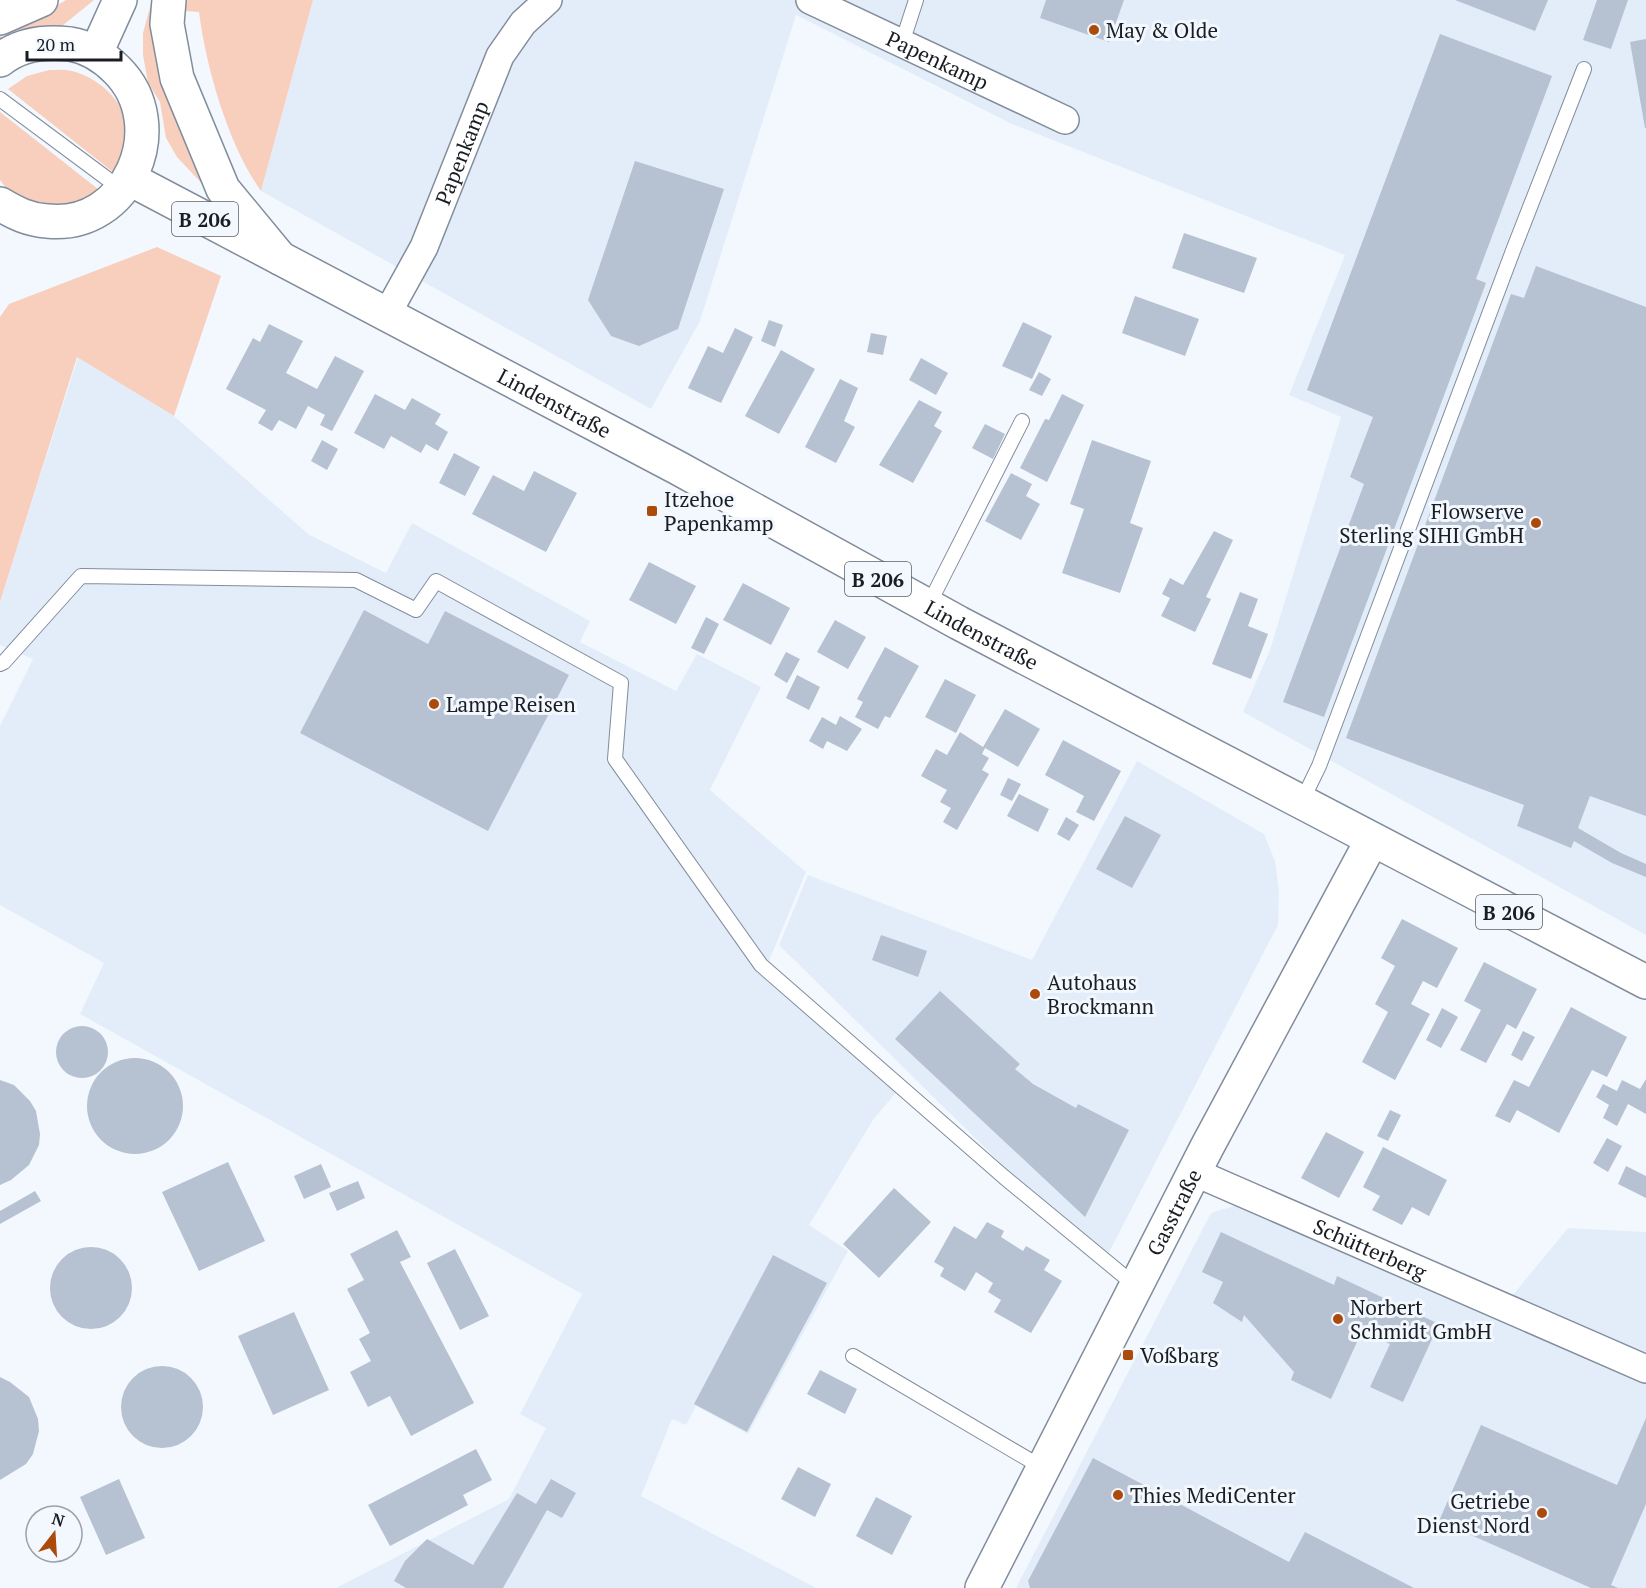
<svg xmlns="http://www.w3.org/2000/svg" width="1646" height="1588" font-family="'PT Serif',serif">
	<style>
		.built { fill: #e3edfa }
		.green { fill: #f8cfbd }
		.building { fill: #b6c1d1 }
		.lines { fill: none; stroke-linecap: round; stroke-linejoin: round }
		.service-casing { stroke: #828d9c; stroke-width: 16 }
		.minor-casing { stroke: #828d9c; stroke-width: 30 }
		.tertiary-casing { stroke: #828d9c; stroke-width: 36 }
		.primary-casing { stroke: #828d9c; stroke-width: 36 }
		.motorway-casing { stroke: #828d9c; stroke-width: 36 }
		.service { stroke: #fff; stroke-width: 14 }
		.minor { stroke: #fff; stroke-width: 27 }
		.tertiary { stroke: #fff; stroke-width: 33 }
		.primary { stroke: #fff; stroke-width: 33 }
		.motorway { stroke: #fff; stroke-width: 33 }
		.poi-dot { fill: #ac4a0b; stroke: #f3f8fe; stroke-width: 2 }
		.labels { text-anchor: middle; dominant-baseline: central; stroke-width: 6; stroke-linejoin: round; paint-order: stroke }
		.shield { fill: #f3f8fe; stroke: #5b5f65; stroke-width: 1.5 }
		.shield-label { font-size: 20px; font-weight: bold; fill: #1a1e24 }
		.poi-label { font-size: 21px; fill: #1a1e24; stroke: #f3f8fe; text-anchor: start }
		.street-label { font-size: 21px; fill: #1a1e24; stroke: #f3f8fe }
	</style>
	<rect width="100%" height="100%" fill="#f3f8fe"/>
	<path class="built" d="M313,0H1646V935L1243,712L1270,650L1341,417L1289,395L1345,255L1012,124L796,15L700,321L651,409L261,191Z
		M78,357L174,416L308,534L386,573L412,523L590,621L580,642L676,691L697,654L761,687L710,790L806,872L769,961L900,1088L873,1120L809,1225L848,1251L748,1434L696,1406L686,1425L672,1419L641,1496L816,1588H336L509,1499L546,1428L520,1414L582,1294L80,1014L104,963L0,905V726L33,659L0,645V602Z
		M1137,761L1264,834L1275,861L1279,891L1278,925L1103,1264L779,945L808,875L1032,960Z
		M1237,1205L1494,1318L1568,1228L1646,1232V1588H1016L1211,1213Z"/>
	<path class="green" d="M66,0H94L62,26L37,29L0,44V36L4,38Z
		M187,0H313L261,191C228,145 206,67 199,12L185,11Z
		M151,4L156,46L208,190L177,157L166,138L160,102L148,83L143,55V33Z
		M49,70C56,70 65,69 72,71C100,78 128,104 128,134C128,147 121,163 118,176L8,89L27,76Z
		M0,112L103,193L54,211L10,193L0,180Z
		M157,247L221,276L174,416L77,357L0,602V317L9,304Z"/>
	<path class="building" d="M1046,0H1124L1109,42L1040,18Z
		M1455,0H1548L1535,31Z
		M1597,0H1628L1611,49L1583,40Z
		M1440,34L1552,76L1476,279L1486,283L1324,717L1283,702L1364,484L1350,477L1373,417L1307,390Z
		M1646,39V128H1645L1630,42Z
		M635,161L724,189L678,329L639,346L611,336L588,300Z
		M1184,233L1257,258L1244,293L1172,268Z
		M1536,266L1646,307V816L1590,796L1578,828L1621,853L1646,864V877L1612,863L1574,841L1571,848L1517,826L1524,805L1346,738L1511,294L1524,298Z
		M1135,296L1199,319L1185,356L1122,333Z
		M769,320L783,325L775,347L761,341Z
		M1023,322L1052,336L1032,379L1002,366Z
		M269,324L303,341L286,373L317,389L335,356L364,371L332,431L320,425L325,415L308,406L296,429L279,420L272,431L258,423L266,410L226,389L253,338L260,342Z
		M735,328L753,337L721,403L688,388L708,346L723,353Z
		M871,333L887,336L883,355L867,352Z
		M781,350L815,369L779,434L745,416Z
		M921,358L948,373L936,395L909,380Z
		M1039,372L1051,379L1042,396L1029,390Z
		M840,379L858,388L844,421L855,427L836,463L805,447Z
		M375,394L405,410L412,398L441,414L435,424L448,432L438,451L426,444L421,453L391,436L384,449L354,433Z
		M1062,394L1084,405L1047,482L1020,468L1045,419L1049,420Z
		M919,400L942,412L934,426L942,431L913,483L879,465Z
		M985,424L1005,434L993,459L972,448Z
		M322,440L338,449L327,470L311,461Z
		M1092,440L1151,461L1130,523L1143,528L1120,593L1062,573L1084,509L1070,504Z
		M454,453L480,467L465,496L439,483Z
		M534,471L577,493L546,552L472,514L493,475L524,491Z
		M1011,473L1032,484L1026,496L1040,504L1021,540L985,521Z
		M1214,531L1233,540L1206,597L1211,599L1195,632L1161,616L1170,598L1162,594L1170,578L1183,585Z
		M649,562L696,586L676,624L629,600Z
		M743,583L790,608L771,645L723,620Z
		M1240,592L1258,599L1248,626L1268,634L1251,679L1212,664Z
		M364,610L428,644L445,611L569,675L488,831L300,733Z
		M706,617L719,624L704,654L691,648Z
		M835,620L866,637L848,669L817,652Z
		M885,647L919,666L890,718L885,716L878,729L855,717L863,702L857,699Z
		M786,652L800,659L787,683L774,675Z
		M797,675L820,687L809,710L786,698Z
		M945,679L976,695L956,733L925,717Z
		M1005,709L1040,729L1018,767L985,748L982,754L989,758L982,770L989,774L957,830L943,822L951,808L940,802L947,790L921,776L936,749L947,755L960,732L983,747Z
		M840,716L862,729L847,751L827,741L823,749L809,741L822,717L836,725Z
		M1063,740L1121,771L1094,821L1076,812L1084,796L1045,775Z
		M1008,778L1021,784L1012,801L1000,795Z
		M1019,794L1049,809L1038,832L1007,816Z
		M1125,816L1161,835L1132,888L1096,869Z
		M1066,817L1079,825L1069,841L1057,834Z
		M1402,919L1458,948L1437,988L1423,981L1411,1004L1430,1014L1395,1080L1362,1062L1388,1012L1375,1004L1395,966L1381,958Z
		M881,935L927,951L918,977L872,960Z
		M1484,962L1537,989L1516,1029L1507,1024L1486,1063L1460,1050L1481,1010L1464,1001Z
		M940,991L1020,1064L1015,1069L1033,1084L1076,1108L1078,1104L1129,1130L1085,1217L895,1039Z
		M1571,1007L1627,1037L1607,1077L1592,1070L1559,1133L1517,1110L1510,1123L1495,1116L1514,1080L1529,1087Z
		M1442,1008L1458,1017L1441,1048L1426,1040Z
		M56 1052a26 26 0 1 1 52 0a26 26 0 1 1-52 0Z
		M1523,1031L1535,1037L1522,1061L1511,1055Z
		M87 1106a48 48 0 1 1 96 0a48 48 0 1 1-96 0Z
		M1646,1079V1114L1628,1104L1617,1126L1603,1118L1609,1105L1596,1097L1603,1084L1617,1091L1622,1080L1640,1089Z
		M0,1080L14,1085L30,1101L36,1111L40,1134L39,1145L29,1165L11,1180L0,1185Z
		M1390,1110L1401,1115L1388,1141L1377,1136Z
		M1326,1132L1364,1152L1339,1198L1301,1178Z
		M1607,1138L1622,1146L1608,1172L1593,1163Z
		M1383,1147L1447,1180L1429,1216L1412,1207L1402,1225L1372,1210L1380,1196L1363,1187Z
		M228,1162L265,1241L199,1271L162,1192Z
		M321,1164L331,1187L304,1199L294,1176Z
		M1626,1166L1646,1176V1198L1618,1184Z
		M358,1181L365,1198L337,1211L329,1193Z
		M894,1188L931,1222L879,1278L843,1244Z
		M35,1191L41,1201L0,1224V1211Z
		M987,1222L1004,1231L1001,1237L1023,1251L1026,1246L1050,1260L1044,1270L1062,1281L1031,1333L994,1312L1001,1300L988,1292L993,1283L976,1272L965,1291L940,1276L944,1268L934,1262L954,1226L976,1239Z
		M397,1230L411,1257L400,1262L474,1403L411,1436L390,1396L368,1407L350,1372L371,1361L359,1339L370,1333L347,1289L364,1280L350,1254Z
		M1221,1232L1334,1285L1337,1276L1439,1324L1403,1402L1370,1387L1390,1344L1362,1331L1331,1399L1291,1380L1294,1372L1244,1315L1242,1322L1213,1303L1223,1282L1202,1272Z
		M50 1288a41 41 0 1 1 82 0a41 41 0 1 1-82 0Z
		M455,1249L489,1316L460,1330L427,1263Z
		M773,1255L827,1283L747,1432L694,1404Z
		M294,1312L329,1390L273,1415L238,1336Z
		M121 1407a41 41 0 1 1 82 0a41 41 0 1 1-82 0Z
		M820,1370L857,1389L845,1414L807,1394Z
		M0,1377L10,1382L29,1397L38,1419L39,1431L33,1454L26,1464L0,1480Z
		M1646,1418V1504L1611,1585L1618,1588H1591L1439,1521L1481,1425L1617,1485Z
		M476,1449L492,1480L463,1495L468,1505L390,1546L368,1505Z
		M1093,1458L1289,1562L1305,1532L1414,1588H1030L1028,1581Z
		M798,1467L831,1484L815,1517L781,1499Z
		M119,1479L145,1538L106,1555L80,1497Z
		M551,1479L576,1493L562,1518L547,1510L503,1588H406L394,1581L405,1561L427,1539L473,1565L517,1493L536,1504Z
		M876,1497L912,1516L892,1555L856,1536Z"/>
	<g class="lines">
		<g class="service-casing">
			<path id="service" d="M902,43L916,0
				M0,99L121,189
				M928,606L1022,421
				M0,664L4,662L81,576L356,580L416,610L436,581L621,683L615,759L761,965L1004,1177L1136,1286
				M1302,801L1319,766L1514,248L1584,69
				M853,1356L1043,1468"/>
		</g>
		<g class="minor-casing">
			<g id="minor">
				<path id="s1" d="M810,0L1065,120"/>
				<path id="s2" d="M387,314L424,247L500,56L523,23L548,0"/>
				<path id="s3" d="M1194,1172L1646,1369"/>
			</g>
		</g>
		<g class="tertiary-casing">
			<g id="tertiary">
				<path id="s4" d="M982,1588L1207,1147L1372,840"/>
			</g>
		</g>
		<g class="primary-casing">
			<g id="primary">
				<path d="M0,60C20,44 45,41 70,44C89,47 104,57 117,70C173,126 128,230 47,221C29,220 15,213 0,204"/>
				<path id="s5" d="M130,179L678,468L959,623L1646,982"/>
			</g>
		</g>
		<g class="motorway-casing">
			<path id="motorway" d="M169,0L167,24L177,78L223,189L280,258
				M0,18L41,0
				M96,53L120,0"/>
		</g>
		<use href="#service" class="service"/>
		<use href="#minor" class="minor"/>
		<use href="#tertiary" class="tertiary"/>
		<use href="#primary" class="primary"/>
		<use href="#motorway" class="motorway"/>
	</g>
	<g class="poi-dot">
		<circle cx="1094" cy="30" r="6"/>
		<rect x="646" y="505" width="12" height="12" rx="3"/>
		<circle cx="1536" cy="523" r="6"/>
		<circle cx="434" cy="704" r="6"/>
		<circle cx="1035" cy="994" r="6"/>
		<circle cx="1338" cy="1319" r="6"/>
		<rect x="1122" y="1349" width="12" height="12" rx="3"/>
		<circle cx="1118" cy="1495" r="6"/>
		<circle cx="1542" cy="1513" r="6"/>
	</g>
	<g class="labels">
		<g class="shield">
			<rect x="172" y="202" width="66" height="34" rx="4.5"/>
			<rect x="845" y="562" width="66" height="34" rx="4.5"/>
			<rect x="1476" y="895" width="66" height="34" rx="4.5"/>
		</g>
		<g class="shield-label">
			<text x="205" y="219">B 206</text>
			<text x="878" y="579">B 206</text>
			<text x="1509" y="912">B 206</text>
		</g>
		<g class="poi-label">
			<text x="1106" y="30">May &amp; Olde</text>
			<text x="664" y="499">Itzehoe<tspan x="664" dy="24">Papenkamp</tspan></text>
			<text x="1524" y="511" text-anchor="end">Flowserve<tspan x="1524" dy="24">Sterling SIHI GmbH</tspan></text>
			<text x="446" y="704">Lampe Reisen</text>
			<text x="1047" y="982">Autohaus<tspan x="1047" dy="24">Brockmann</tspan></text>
			<text x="1350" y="1307">Norbert<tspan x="1350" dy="24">Schmidt GmbH</tspan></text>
			<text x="1140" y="1355">Voßbarg</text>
			<text x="1130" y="1495">Thies MediCenter</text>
			<text x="1530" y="1501" text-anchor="end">Getriebe<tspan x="1530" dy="24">Dienst Nord</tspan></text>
		</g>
		<g class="street-label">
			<text stroke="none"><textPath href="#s1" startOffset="141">Papenkamp</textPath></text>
			<text stroke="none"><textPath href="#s2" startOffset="178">Papenkamp</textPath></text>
			<text stroke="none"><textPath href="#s5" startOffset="480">Lindenstraße</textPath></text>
			<text stroke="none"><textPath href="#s5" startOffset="966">Lindenstraße</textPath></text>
			<text stroke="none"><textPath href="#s4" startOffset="422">Gasstraße</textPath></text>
			<text stroke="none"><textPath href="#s3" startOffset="192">Schütterberg</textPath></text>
		</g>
	</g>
	<g transform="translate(54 1534) rotate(17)"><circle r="28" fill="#f3f8fe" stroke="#9ca1a7" stroke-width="1.5"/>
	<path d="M0-4.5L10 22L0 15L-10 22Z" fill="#ac4a0b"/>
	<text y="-9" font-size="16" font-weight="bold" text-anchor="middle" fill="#1a1e24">N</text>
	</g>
	<path d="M27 51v9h94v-9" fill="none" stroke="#1a1e24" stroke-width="3"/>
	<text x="36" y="51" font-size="18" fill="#1a1e24" stroke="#f3f8fe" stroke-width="4.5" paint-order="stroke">20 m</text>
</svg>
